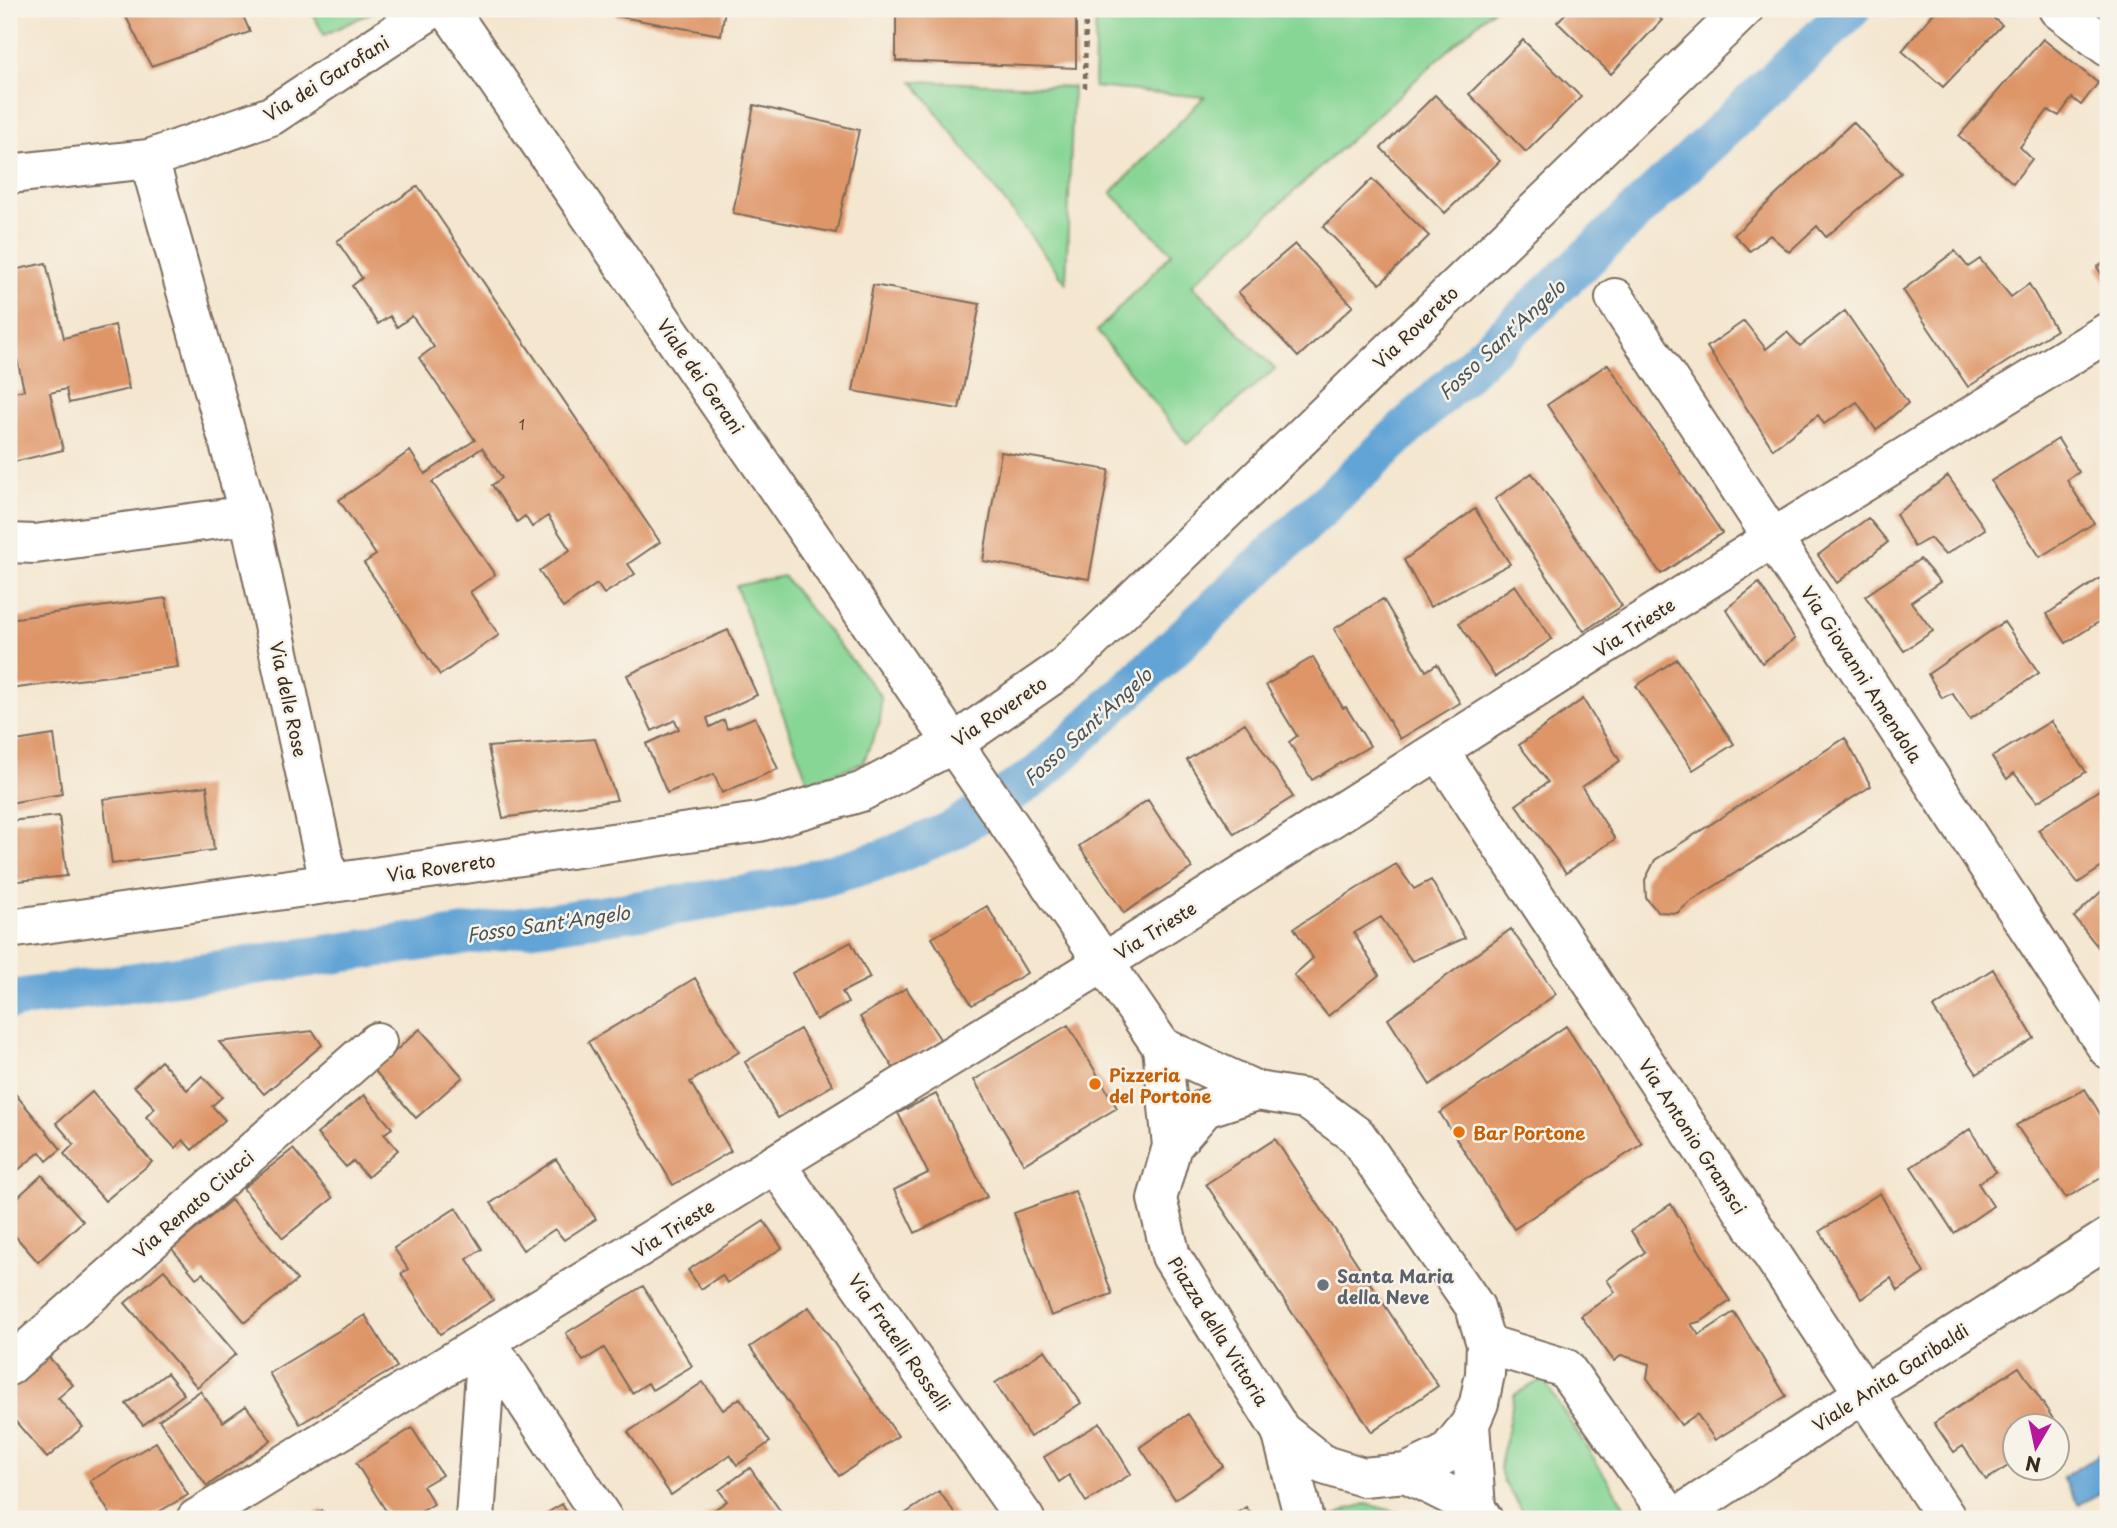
<svg xmlns="http://www.w3.org/2000/svg" width="2117" height="1528" font-family="'Playpen Sans',sans-serif">
	<style>
		.green { fill: #87d695; stroke: #61805a; stroke-width: 2 }
		.water { fill: #63a4d6; stroke: #4f677a; stroke-width: 2 }
		.lines { fill: none; stroke-linecap: round; stroke-linejoin: round }
		.canal { stroke: #63a4d6; stroke-width: 40 }
		.building { fill: #de9568 }
		.minor-casing { stroke: #7c6c5c; stroke-width: 42 }
		.path { stroke: #7c6c5c; stroke-width: 4.5; stroke-dasharray: 5 5; stroke-linecap: butt }
		.minor { stroke: #fff; stroke-width: 38 }
		.food-dot { fill: #e8710a; stroke: #f7f3e8; stroke-width: 2.5 }
		.worship-dot { fill: #6b7280; stroke: #f7f3e8; stroke-width: 2.5 }
		.labels { text-anchor: middle; dominant-baseline: central; stroke-width: 5; stroke-linejoin: round; paint-order: stroke }
		.number-label { font-size: 14px; fill: #644530 }
		.street-label { font-size: 18px; fill: #3b2a1e; stroke: #f7f3e8 }
		.food-label { font-size: 18px; font-weight: bold; fill: #c56008; stroke: #f7f3e8; text-anchor: start }
		.worship-label { font-size: 18px; font-weight: bold; fill: #5b616d; stroke: #f7f3e8; text-anchor: start }
		.water-label { font-size: 19px; font-style: italic; fill: #49555e; stroke: #f7f3e8 }
	</style>
	<rect width="100%" height="100%" fill="#f7f3e8"/>
	<filter id="ink" filterUnits="userSpaceOnUse"><feTurbulence type="fractalNoise" baseFrequency=".0143" numOctaves="2"/><feDisplacementMap in="SourceGraphic" scale="14" xChannelSelector="R" yChannelSelector="G"/><feConvolveMatrix kernelMatrix="1 2 1 2 8 2 1 2 1" color-interpolation-filters="sRGB"/></filter>
	<filter id="wash" filterUnits="userSpaceOnUse"><feTurbulence type="fractalNoise" baseFrequency=".00686" numOctaves="4" result="noise"/><feDisplacementMap in="SourceGraphic" scale="28" xChannelSelector="R" yChannelSelector="G"/><feGaussianBlur stdDeviation="1.57" result="paint"/><feColorMatrix in="noise" values="0 0 0 0 0 0 0 0 0 0 0 0 0 0 0 0 0 1.4 0 .05"/><feComposite in="paint" operator="in"/></filter>
	<g filter="url(#wash)">
		<rect width="100%" height="100%" fill="#f4e6cf"/>
		<path class="green" d="M310,9H379L324,35Z
			M1096,9H1493L1192,285L1275,369L1187,444L1097,331L1172,253L1111,193L1204,97L1094,87Z
			M913,81L1073,87L1066,283Z
			M783,576L881,696L880,722L863,763L808,782L736,586Z
			M1543,1379L1628,1512L1617,1519H1528L1503,1481L1500,1467L1514,1395Z
			M1366,1504L1424,1519H1330L1349,1509Z"/>
		<path class="water" d="M2102,1453L2108,1464V1488L2079,1505L2062,1478Z"/>
		<g class="lines">
			<path class="canal" d="M9,1000L774,891L884,859L953,830L1039,774L1851,9"/>
		</g>
		<g id="blocks">
			<path class="building" d="M122,9H240L250,32L151,66Z
				M616,9H725L721,35L615,16Z
				M896,9H1076V68L896,61Z
				M1570,9H1650L1662,20L1611,74L1557,22Z
				M1937,9H1982L2002,25L1943,87L1902,51Z
				M2043,39L2098,83L2081,105L2072,98L2059,116L2048,110L2020,147L2032,159L2013,183L1959,136Z
				M1523,40L1581,97L1526,152L1469,94Z
				M1435,95L1500,161L1445,213L1381,148Z
				M754,105L859,130L836,233L733,213Z
				M1853,122L1901,173L1826,237L1817,226L1789,252L1770,235L1750,251L1734,235Z
				M2108,158V174L2101,163Z
				M1372,179L1429,236L1380,284L1323,227Z
				M418,186L660,542L628,564L635,574L604,594L597,584L563,608L539,571L570,550L548,516L532,527L525,516L517,522L492,485L502,478L482,448L432,482L495,575L470,592L499,635L440,675L364,563L376,555L339,500L410,451L425,474L475,440L419,358L434,347L412,316L397,327L390,316L378,324L352,286L362,278L337,241Z
				M1295,244L1353,306L1298,357L1238,292Z
				M1955,251L1968,267L1980,259L2011,297L2029,284L2056,330L1968,387L1903,290Z
				M2108,260V285L2097,267Z
				M46,263L64,338L115,325L129,389L69,403L66,389L50,393L63,450L9,463V393L24,390L16,354L9,347V271Z
				M873,285L980,304L959,409L853,391Z
				M1845,311L1908,403L1876,430L1857,402L1824,424L1818,415L1773,449L1707,347L1744,321L1766,349L1787,332L1800,346Z
				M1608,364L1722,533L1661,574L1547,405Z
				M2058,439L2079,472L2067,480L2094,523L2040,557L1991,481Z
				M1001,452L1109,470L1089,579L983,561Z
				M1532,473L1622,606L1584,631L1495,499Z
				M1948,476L1985,529L1945,555L1930,538L1914,547L1896,514Z
				M1475,509L1510,564L1430,607L1404,560Z
				M1868,518L1888,542L1837,583L1818,555Z
				M1920,559L1940,582L1911,602L1933,631L1904,651L1865,596Z
				M2108,573V616L2066,643L2047,614Z
				M1759,583L1795,639L1762,663L1726,609Z
				M1515,585L1552,639L1495,677L1459,623Z
				M166,598L178,667L9,689V619Z
				M1383,599L1426,671L1437,664L1460,703L1400,739L1334,629Z
				M2004,622L2039,673L1970,719L1952,693L1942,698L1928,674Z
				M728,630L757,695L707,718L710,727L724,720L727,729L755,717L778,769L722,793L714,774L667,793L646,744L679,729L675,720L652,731L627,675Z
				M1313,657L1343,708L1346,707L1370,746L1312,780L1289,742L1297,736L1266,685Z
				M1677,659L1734,744L1693,770L1636,686Z
				M1583,699L1620,761L1582,787L1615,839L1566,873L1516,805L1548,782L1519,745Z
				M2051,721L2086,772L2037,802L2014,773L2007,779L1992,757Z
				M1245,723L1293,797L1234,834L1187,760Z
				M54,735L62,794L9,803V742Z
				M1845,738L1871,786L1690,902L1677,913L1658,912L1646,898L1645,880L1655,860Z
				M595,739L617,800L503,818L488,747Z
				M2108,784V863L2078,883L2038,830Z
				M207,786L214,850L112,864L103,799Z
				M1148,800L1192,868L1124,913L1079,846Z
				M59,816L67,876L9,882V821Z
				M1396,864L1414,889L1431,880L1465,938L1412,961L1381,917L1354,933L1379,975L1328,1016L1294,975L1313,958L1294,928Z
				M2108,885V956L2106,957L2074,917Z
				M987,906L1027,973L972,1005L932,938Z
				M1511,929L1556,994L1430,1085L1388,1019Z
				M851,942L870,978L842,992L848,1003L816,1020L792,973Z
				M1993,969L2034,1038L1977,1074L1933,1008Z
				M695,978L739,1052L690,1082L731,1151L673,1185L588,1042Z
				M906,988L940,1039L894,1069L860,1017Z
				M1068,1025L1117,1108L1024,1164L974,1080Z
				M1566,1026L1642,1144L1514,1229L1440,1113Z
				M420,1029L463,1077L416,1118L374,1070Z
				M800,1029L833,1085L778,1118L745,1062Z
				M313,1031L322,1045L264,1094L219,1042Z
				M161,1061L187,1090L202,1076L222,1097L212,1106L225,1120L192,1150L183,1140L175,1148L146,1117L155,1108L134,1086Z
				M2085,1089L2108,1127V1174L2066,1198L2016,1125Z
				M12,1090L61,1149L47,1161L40,1152L12,1175L9,1171V1093Z
				M92,1092L152,1162L105,1201L64,1154L74,1144L56,1123Z
				M936,1094L987,1197L915,1233L894,1190L928,1173L898,1113Z
				M364,1095L392,1128L384,1134L398,1150L368,1177L353,1161L346,1167L317,1134Z
				M1970,1129L1996,1172L1978,1183L1993,1206L1954,1233L1911,1167Z
				M1275,1139L1438,1386L1372,1432L1206,1184Z
				M293,1149L333,1198L283,1238L243,1188Z
				M556,1159L596,1219L564,1240L555,1229L523,1250L491,1203Z
				M42,1175L83,1221L38,1262L9,1229V1205Z
				M1075,1191L1112,1294L1051,1316L1014,1213Z
				M1880,1193L1924,1273L1898,1291L1891,1278L1861,1299L1820,1231Z
				M231,1200L297,1280L245,1322L203,1273L196,1278L172,1249Z
				M1671,1204L1730,1301L1702,1321L1691,1324L1699,1335L1734,1312L1786,1396L1715,1440L1697,1414L1681,1425L1647,1378L1649,1364L1622,1355L1614,1361L1581,1316L1615,1292L1607,1280L1645,1252L1631,1231Z
				M456,1208L482,1249L467,1259L493,1300L440,1334L401,1274L408,1269L394,1248Z
				M764,1221L782,1248L727,1283L722,1275L701,1289L688,1270Z
				M164,1270L236,1354L197,1387L125,1303Z
				M643,1286L692,1366L652,1390L648,1383L632,1393L604,1348L583,1361L566,1333Z
				M809,1307L898,1436L839,1476L750,1347Z
				M365,1315L397,1367L300,1424L269,1373Z
				M1045,1350L1081,1403L1030,1437L995,1383Z
				M48,1356L73,1385L58,1398L83,1427L47,1458L9,1414V1389Z
				M2019,1367L2061,1431L2058,1433V1426H2016V1461L1986,1480L1963,1446L1954,1452L1934,1423Z
				M167,1373L184,1394L143,1425L126,1404Z
				M703,1382L723,1410L740,1398L770,1442L737,1465L730,1455L671,1495L628,1432Z
				M200,1391L223,1422L246,1406L271,1440L207,1486L159,1420Z
				M1188,1414L1223,1466L1175,1499L1140,1447Z
				M1100,1423L1131,1474L1086,1502L1069,1475L1059,1482L1044,1457Z
				M412,1428L442,1475L423,1486L434,1504L409,1519H391L356,1463Z
				M156,1442L188,1495L146,1519H113L90,1481Z
				M750,1468L786,1519H701L727,1501L719,1490Z
				M939,1491L959,1519H897Z
				M562,1504L571,1519H537Z
				M1246,1507L1255,1519H1229Z
				M322,1510L328,1519H306Z"/>
		</g>
	</g>
	<g filter="url(#ink)">
		<use href="#blocks" fill-opacity="0" stroke="#7c6c5c" stroke-width="2"/>
		<g class="lines">
			<g class="minor-casing">
				<path id="minor" d="M448,9L1162,1047L1172,1146
					M2058,9L2108,47
					M149,159L249,515L329,882
					M9,174L149,159L271,116L432,9
					M1615,298L2108,1049
					M9,543L35,544L249,515
					M1439,751L1947,1519
					M9,929L759,822L861,792L953,744L1064,667L1744,9
					M1162,1047L1257,1091
					M1257,1091L1306,1099L1357,1136L1475,1307L1486,1344L1485,1374L1479,1403L1470,1424L1446,1454L1406,1473L1363,1477L1324,1465L1281,1431L1171,1256L1157,1199L1172,1146L1205,1108Z
					M776,1165L1025,1519
					M487,1342L603,1519
					M1486,1344L1565,1368L1672,1519
					M9,1366L377,1042
					M1470,1424L1476,1508L1483,1519
					M1281,1431L1304,1519
					M1406,1473L1476,1508
					M196,1519L1103,963L1773,538L2108,332
					M475,1519L487,1342
					M1674,1519L1863,1394L2108,1238"/>
			</g>
			<path class="path" d="M1085,88L1086,9"/>
			<use href="#minor" class="minor"/>
		</g>
	</g>
	<g class="food-dot">
		<circle cx="1095" cy="1084" r="7"/>
		<circle cx="1459" cy="1132" r="7"/>
	</g>
	<circle class="worship-dot" cx="1323" cy="1285" r="7"/>
	<g class="labels">
		<g class="number-label">
			<text x="522" y="424">1</text>
		</g>
		<g class="street-label">
			<text transform="translate(326 78) rotate(-32)">Via dei Garofani</text>
			<text transform="translate(1415 327) rotate(-44)">Via Rovereto</text>
			<text transform="translate(701 376) rotate(55)">Viale dei Gerani</text>
			<text transform="translate(1634 627) rotate(-33)">Via Trieste</text>
			<text transform="translate(1862 674) rotate(57)">Via Giovanni Amendola</text>
			<text transform="translate(289 699) rotate(78)">Via delle Rose</text>
			<text transform="translate(999 711) rotate(-34)">Via Rovereto</text>
			<text transform="translate(441 867) rotate(-8)">Via Rovereto</text>
			<text transform="translate(1155 930) rotate(-32)">Via Trieste</text>
			<text transform="translate(1693 1136) rotate(57)">Via Antonio Gramsci</text>
			<text transform="translate(193 1204) rotate(-41)">Via Renato Ciucci</text>
			<text transform="translate(673 1228) rotate(-32)">Via Trieste</text>
			<text transform="translate(1219 1331) rotate(58)">Piazza della Vittoria</text>
			<text transform="translate(900 1342) rotate(55)">Via Fratelli Rosselli</text>
			<text transform="translate(1890 1377) rotate(-33)">Viale Anita Garibaldi</text>
		</g>
		<g class="food-label">
			<text x="1109" y="1074">Pizzeria<tspan x="1109" dy="21">del Portone</tspan></text>
			<text x="1473" y="1132">Bar Portone</text>
		</g>
		<g class="worship-label">
			<text x="1337" y="1275">Santa Maria<tspan x="1337" dy="21">della Neve</tspan></text>
		</g>
		<g class="water-label">
			<text transform="translate(1501 339) rotate(-43)">Fosso Sant'Angelo</text>
			<text transform="translate(1087 726) rotate(-42)">Fosso Sant'Angelo</text>
			<text transform="translate(548 923) rotate(-8)">Fosso Sant'Angelo</text>
		</g>
	</g>
	<rect width="2117" height="1528" fill="none" stroke="#f7f3e8" stroke-width="35"/>
	<g transform="translate(2036 1447) rotate(189)"><circle r="33" fill="#f7f3e8" stroke="#aca397" stroke-width="2"/>
	<path d="M0-5L12 26L0 18L-12 26Z" fill="#b5179e"/>
	<text y="-10" font-size="19" font-weight="bold" text-anchor="middle" fill="#3b2a1e">N</text>
	</g>
</svg>
